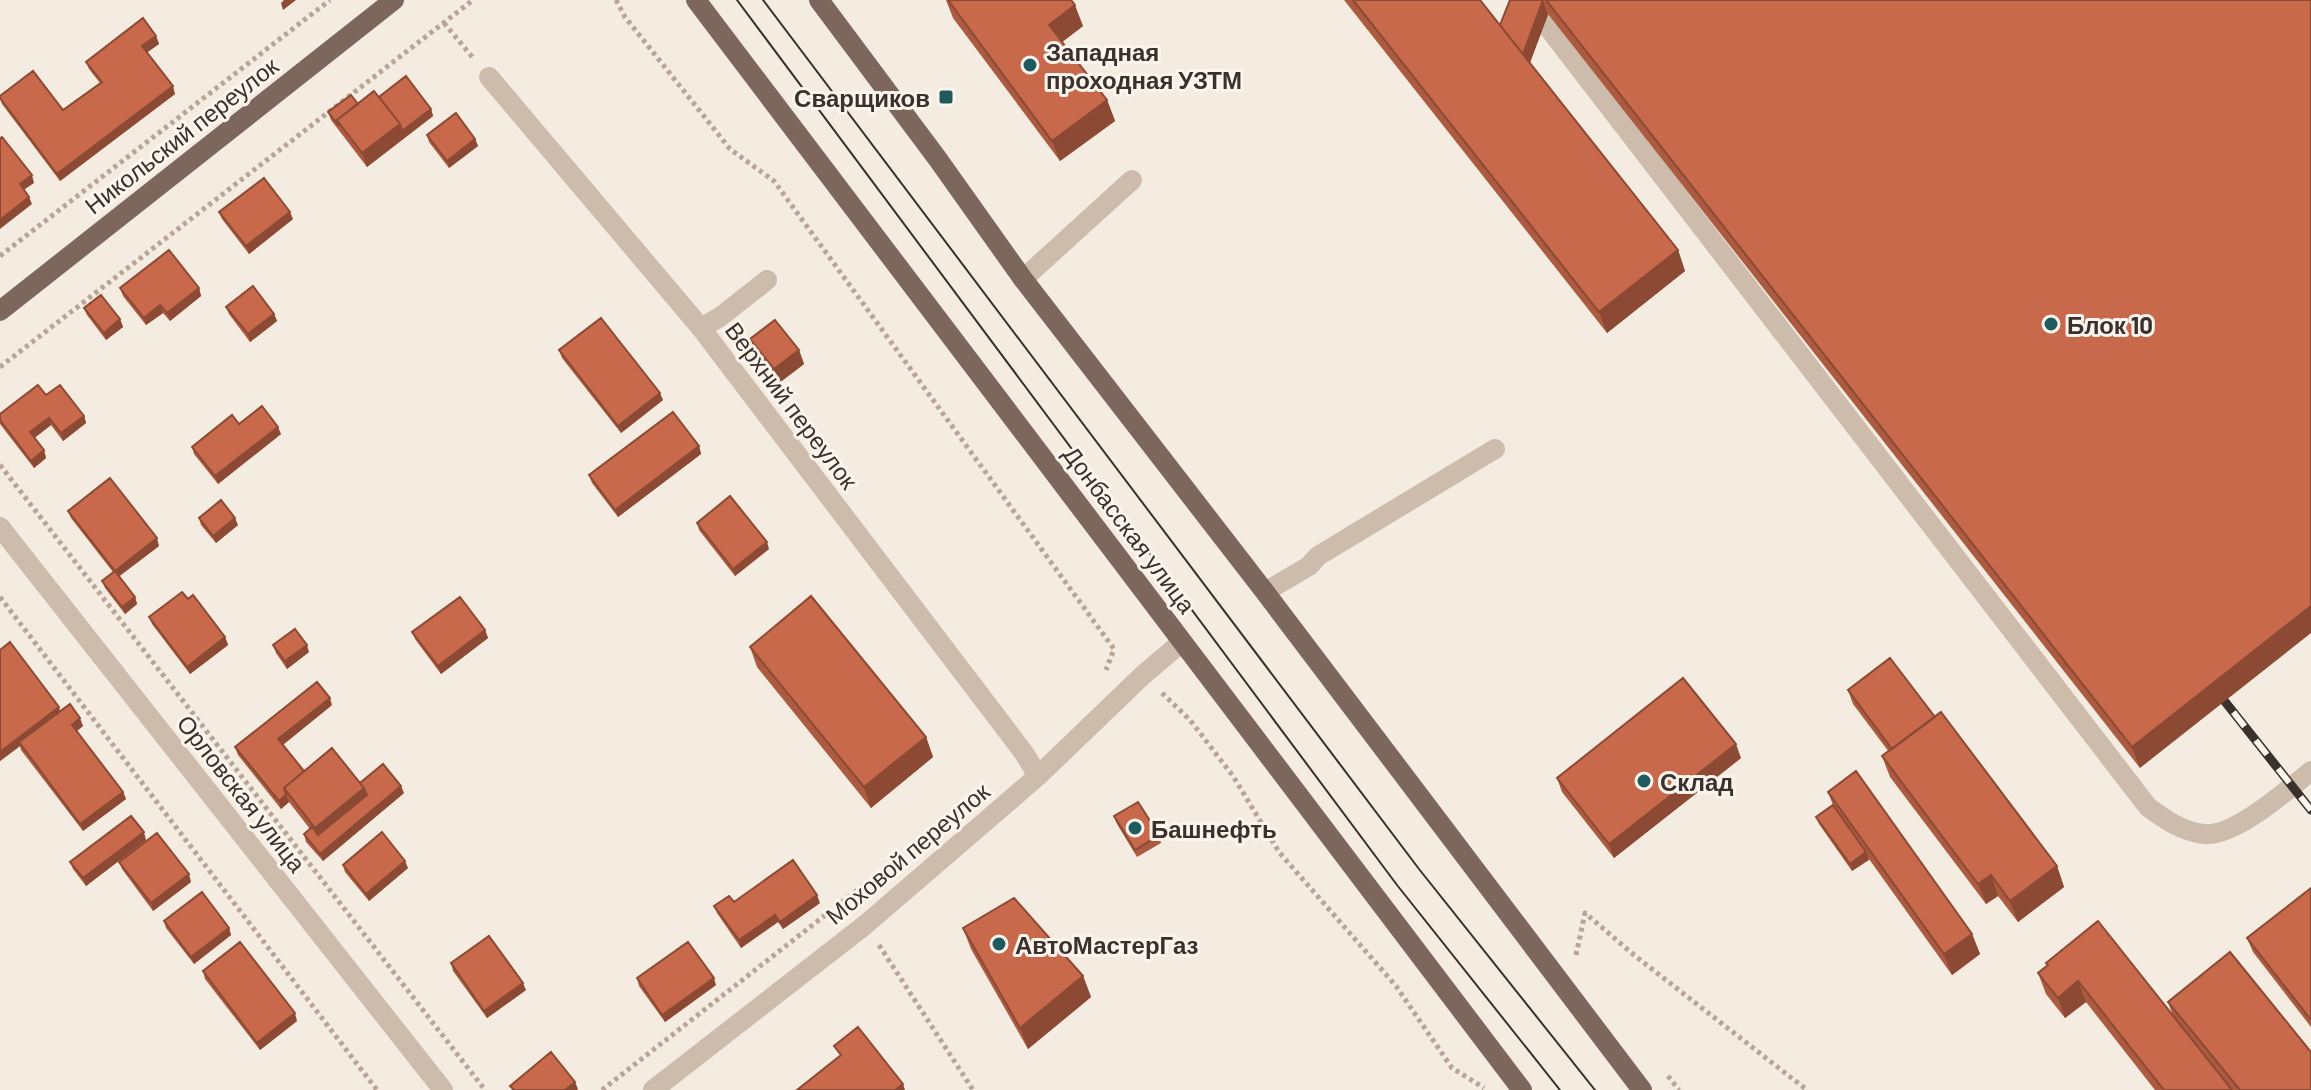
<svg xmlns="http://www.w3.org/2000/svg" width="2311" height="1090" font-family="Barlow,sans-serif">
	<style>
		.lines { fill: none; stroke-linecap: round; stroke-linejoin: round }
		.path { stroke: #b9a596; stroke-width: 5; stroke-dasharray: 4 4; stroke-linecap: butt }
		.service { stroke: #cdbbac; stroke-width: 20 }
		.minor { stroke: #cdbbac; stroke-width: 20 }
		.primary { stroke: #7d675c; stroke-width: 20 }
		.tram { stroke: #3b302b; stroke-width: 2 }
		.rail-casing { stroke: #3b302b; stroke-width: 9 }
		.rail { stroke: #fbf5ee; stroke-width: 6; stroke-dasharray: 18; stroke-linecap: butt }
		.wall { fill: #ac5a40 }
		.shaded-wall { fill: #8c4a34 }
		.building { fill: #c8694b; stroke: #8c4a34; stroke-width: 2 }
		.poi-dot { fill: #1f5a5e; stroke: #fbf5ee; stroke-width: 3 }
		.labels { text-anchor: middle; dominant-baseline: central; stroke-width: 6; stroke-linejoin: round; paint-order: stroke }
		.poi-label { font-size: 24px; font-weight: bold; fill: #3b302b; stroke: #fbf5ee; text-anchor: start }
		.street-label { font-size: 24px; fill: #3b302b; stroke: #fbf5ee }
	</style>
	<rect width="100%" height="100%" fill="#f4ebe1"/>
	<g class="lines">
		<path class="path" d="M616,0L625,17L730,149L774,181L1114,649L1106,670
			M444,23L474,59
			M0,256L330,0
			M0,367L473,0
			M0,465L485,1090
			M0,597L377,1090
			M1162,693L1190,720L1233,776L1279,852L1396,986L1452,1068L1484,1088
			M879,945L973,1090
			M1576,955L1585,913L1634,955L1807,1090
			M1668,1076L1679,1090
			M602,1090L870,880"/>
		<path class="service" d="M1527,0L2148,807C2164,819 2183,832 2204,834C2235,837 2287,790 2311,771
			M1023,279L1132,180
			M701,328L720,317L767,280
			M1265,592L1309,566L1318,556L1495,449"/>
		<path class="minor" d="M489,77L701,328L1024,753L1038,776
			M0,527L443,1090
			M653,1090L865,925L1038,776L1143,675L1182,642"/>
		<path class="primary" d="M696,0L1522,1090
			M819,0L937,158L1023,279L1265,592L1642,1090
			M0,311L394,0"/>
		<path class="tram" d="M737,0L1397,885L1560,1090
			M763,0L1419,869L1595,1090"/>
		<g class="rail-casing">
			<path id="rail" d="M2211,684L2311,810"/>
		</g>
		<use href="#rail" class="rail"/>
	</g>
	<path class="wall" d="M946,0L1083,26L1062,42L1107,100L1115,121L1060,161L953,18Z
		M1344,0H1480L1500,25L1510,0H2311L2140,768L1548,14L1530,63L1678,250L1685,271L1607,333Z
		M156,36L159,44L147,52L175,94L60,181L2,104L0,96L63,110L100,83L89,69L86,62Z
		M379,97L431,109L433,116L367,167L331,120L328,112Z
		M427,135L475,139L478,146L449,168L429,142Z
		M219,212L293,219L249,254L222,219Z
		M120,288H199L201,296L170,321L163,313L146,325L123,296Z
		M226,307L274,314L277,321L250,342L229,314Z
		M84,308L120,319L123,327L106,340L87,315Z
		M750,339L799,350L804,364L779,383L756,353Z
		M559,350L663,400L621,433L562,358Z
		M46,395L84,416L86,423L63,441L51,425L34,438L44,450L46,458L34,468L0,424V414Z
		M239,424L281,434L218,484L194,454L192,447Z
		M699,446L701,454L618,517L592,483L589,475Z
		M68,511L159,546L119,576L135,597L137,604L125,614L105,588L102,581L113,572L71,518Z
		M199,518L238,525L216,543L201,525Z
		M697,523L769,549L735,576L699,530Z
		M188,599L225,637L228,645L190,674L152,624L149,617Z
		M485,630L488,638L441,674L415,639L412,632Z
		M273,645L309,652L287,669L276,653Z
		M750,647L926,737L933,757L871,808L757,667Z
		M0,650L60,711L83,726L77,731L123,792L126,799L83,831L21,750L20,746L0,761Z
		M1848,690L1935,717L2057,866L2064,887L2018,922L1998,896L1986,904L1890,777L1882,756L1889,752L1853,704Z
		M332,705L283,745L304,771L404,793L323,861L306,842L304,834L310,829L289,802L281,809L238,755L235,747Z
		M1741,758L1614,858L1562,792L1557,778Z
		M1828,792L1972,934L1980,954L1952,975L1869,859L1852,871L1819,824L1816,817L1833,805Z
		M1114,816L1159,835L1161,843L1137,857L1117,824Z
		M146,840L86,886L73,869L70,862Z
		M119,862L191,882L153,911L122,869Z
		M343,865L408,868L369,901L345,872Z
		M2311,888V1027L2253,952L2247,938Z
		M734,902L820,903L783,929L778,922L741,948L717,913L714,906Z
		M164,921L229,928L231,935L194,964L166,928Z
		M963,928L1083,976L1091,997L1028,1049L971,949Z
		M451,963L526,990L487,1018L453,971Z
		M2046,963L2173,1016L2168,1002L2311,1090H2155L2086,1002L2065,1018L2046,994L2038,973L2047,966Z
		M203,971L297,1021L260,1050L205,979Z
		M637,978L716,985L665,1022L639,986Z"/>
	<path class="shaded-wall" d="M284,0H296L283,10L281,3Z
		M1543,0L1548,15L1527,70L1522,55Z
		M1075,5L1083,26L1057,46L1049,25Z
		M156,36L159,44L145,54L142,46Z
		M173,86L175,94L60,181L57,174Z
		M1107,100L1115,121L1060,161L1052,141Z
		M431,109L433,116L367,167L362,153L400,124Z
		M475,139L478,146L449,168L447,161Z
		M32,175L34,183L22,191L20,184Z
		M29,197L32,204L0,229V220Z
		M290,212L293,219L249,254L246,246Z
		M1678,250L1685,271L1607,333L1599,312Z
		M199,288L201,296L170,321L167,313Z
		M160,305L163,313L146,325L144,318Z
		M274,314L277,321L250,342L248,334Z
		M120,319L123,327L106,340L104,333Z
		M799,350L804,364L779,383L774,369Z
		M660,393L663,400L621,433L618,426Z
		M84,416L86,423L63,441L61,433Z
		M49,418L51,425L32,440L30,432Z
		M278,427L281,434L218,484L215,476Z
		M699,446L701,454L618,517L615,510Z
		M44,450L46,458L34,468L31,461Z
		M235,518L238,525L216,543L213,536Z
		M157,538L159,546L117,578L115,571Z
		M767,542L769,549L735,576L733,569Z
		M135,597L137,604L125,614L122,607Z
		M2311,606V633L2140,768L2132,747Z
		M485,630L488,638L441,674L438,666Z
		M225,637L228,645L190,674L187,667Z
		M307,645L309,652L287,669L285,661Z
		M330,698L332,705L281,746L278,739Z
		M59,707L61,715L19,742L20,746L0,761V752Z
		M80,718L83,726L75,732L72,725Z
		M926,737L933,757L871,808L864,787Z
		M1736,744L1741,758L1614,858L1609,844Z
		M401,786L404,793L323,861L320,854Z
		M364,788L370,802L320,842L315,828Z
		M123,792L126,799L83,831L80,824Z
		M286,795L289,802L281,809L279,801Z
		M144,832L146,840L86,886L83,878Z
		M1866,852L1869,860L1852,871L1850,864Z
		M405,861L408,868L369,901L366,894Z
		M2057,866L2064,887L2018,922L2010,901Z
		M189,874L191,882L153,911L151,903Z
		M1991,875L1998,896L1986,904L1978,884Z
		M817,895L820,903L783,929L780,922Z
		M775,915L778,922L741,948L739,940Z
		M229,928L231,935L194,964L191,957Z
		M1972,934L1980,954L1952,975L1944,954Z
		M1083,976L1091,997L1028,1049L1020,1028Z
		M714,978L716,985L665,1022L662,1015Z
		M2078,981L2086,1002L2065,1018L2058,998Z
		M523,983L526,990L487,1018L484,1011Z
		M295,1013L297,1021L260,1050L257,1043Z
		M575,1082L578,1089L577,1090H565Z
		M903,1084L905,1090H895Z"/>
	<path class="building" d="M948,0H1071L1075,5L1049,25L1107,100L1052,141Z
		M1353,0H1480L1678,250L1599,312Z
		M1510,0H1543L1523,54L1500,25Z
		M1546,0H2311V606L2132,747Z
		M143,18L156,36L142,46L173,86L57,174L0,98V96L33,71L63,110L102,82L86,62Z
		M406,76L431,109L402,131L400,124L379,97Z
		M374,91L400,124L362,153L337,120Z
		M351,95L358,104L337,120L339,126L328,112Z
		M456,113L475,139L447,161L427,135Z
		M2,137L32,175L20,184L29,197L0,220V139Z
		M264,178L290,212L246,246L219,212Z
		M169,250L199,288L167,313L160,305L144,318L120,288Z
		M253,286L274,314L248,334L226,307Z
		M101,295L120,319L104,333L84,308Z
		M601,318L660,393L618,426L559,350Z
		M775,320L799,350L774,369L750,339Z
		M38,385L46,395L60,385L84,416L61,433L49,418L30,432L44,450L31,461L0,420V414Z
		M262,406L278,427L215,476L192,447L232,415L239,424Z
		M673,412L699,446L615,510L589,475Z
		M110,478L157,538L115,571L68,511Z
		M730,496L767,542L733,569L697,523Z
		M221,500L235,518L213,536L199,518Z
		M115,571L135,597L122,607L102,581Z
		M182,592L188,599L193,595L225,637L187,667L149,617Z
		M811,596L926,737L864,787L750,647Z
		M460,597L485,630L438,666L412,632Z
		M295,629L307,645L285,661L273,645Z
		M10,642L59,707L0,752V650Z
		M1890,658L1935,717L1892,749L1848,690Z
		M1683,678L1736,744L1609,844L1557,778Z
		M317,682L330,698L278,739L304,771L284,788L286,795L279,801L235,747Z
		M70,704L80,718L72,725L123,792L80,824L19,742Z
		M1941,712L2057,866L2010,901L1991,875L1978,884L1882,756Z
		M332,748L364,788L315,828L284,788Z
		M383,764L401,786L320,854L304,834L312,827L318,835L367,795L364,788L360,783Z
		M1856,771L1972,934L1944,954L1828,792Z
		M1138,802L1159,835L1135,850L1114,816Z
		M1833,805L1866,852L1850,864L1816,817Z
		M131,816L144,832L83,878L70,862Z
		M382,832L405,861L366,894L343,865Z
		M157,833L189,874L151,903L119,862Z
		M793,860L817,895L780,922L775,915L739,940L714,906L729,896L734,902Z
		M2311,888V1020L2247,938Z
		M202,892L229,928L191,957L164,921Z
		M1014,898L1083,976L1020,1028L963,928Z
		M2098,921L2232,1090H2164L2078,981L2058,998L2038,973L2048,965L2046,963Z
		M489,936L523,983L484,1011L451,963Z
		M240,942L295,1013L257,1043L203,971Z
		M688,942L714,978L662,1015L637,978Z
		M2230,952L2311,1052V1090H2240L2168,1002Z
		M858,1027L903,1084L895,1090H797L841,1055L834,1046Z
		M551,1052L575,1082L565,1090H514L510,1086Z"/>
	<g class="poi-dot">
		<circle cx="1030" cy="65" r="8"/>
		<rect x="938" y="89" width="16" height="16" rx="4"/>
		<circle cx="2051" cy="324" r="8"/>
		<circle cx="1644" cy="781" r="8"/>
		<circle cx="1135" cy="828" r="8"/>
		<circle cx="999" cy="944" r="8"/>
	</g>
	<g class="labels">
		<g class="poi-label">
			<text x="1046" y="51">Западная<tspan x="1046" dy="28">проходная УЗТМ</tspan></text>
			<text x="930" y="97" text-anchor="end">Сварщиков</text>
			<text x="2067" y="324">Блок 10</text>
			<text x="1660" y="781">Склад</text>
			<text x="1151" y="828">Башнефть</text>
			<text x="1015" y="944">АвтоМастерГаз</text>
		</g>
		<g class="street-label">
			<text transform="translate(181 135) rotate(-38)">Никольский переулок</text>
			<text transform="translate(792 405) rotate(53)">Верхний переулок</text>
			<text transform="translate(1130 529) rotate(53)">Донбасская улица</text>
			<text transform="translate(242 793) rotate(52)">Орловская улица</text>
			<text transform="translate(907 853) rotate(-40)">Моховой переулок</text>
		</g>
	</g>
</svg>
